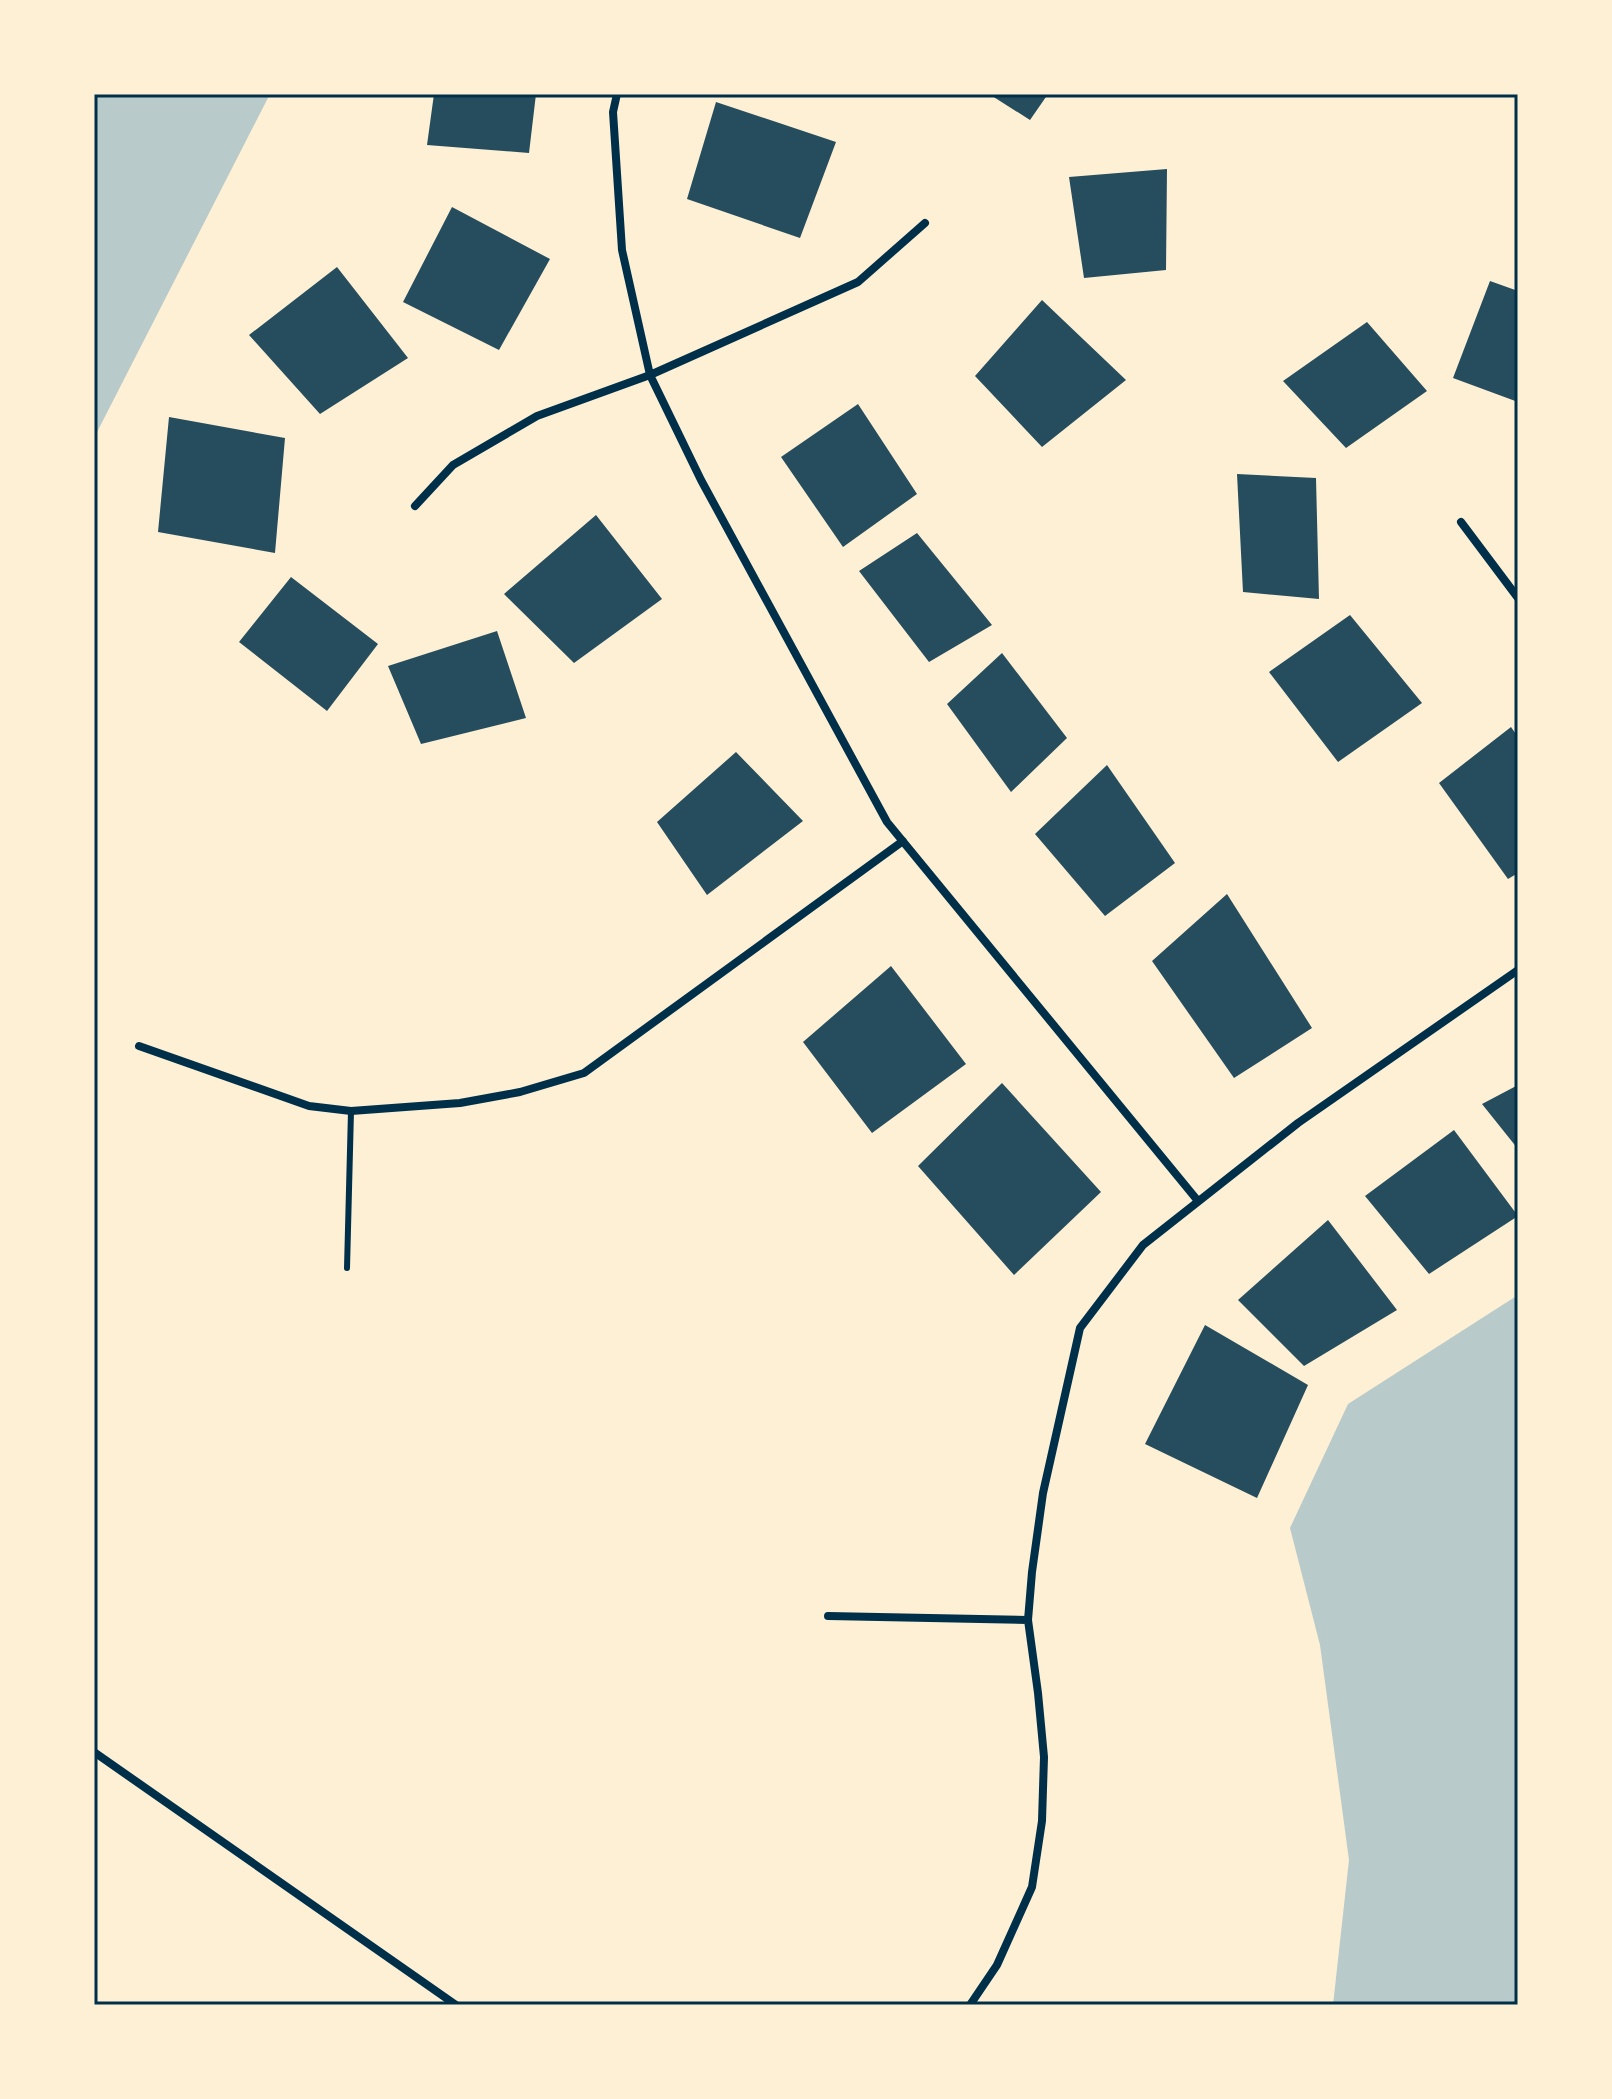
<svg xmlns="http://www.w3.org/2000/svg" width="1612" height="2099" font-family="Merriweather,serif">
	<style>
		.green { fill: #b9caca }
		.building { fill: #264d5e }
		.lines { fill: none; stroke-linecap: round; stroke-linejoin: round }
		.service { stroke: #003049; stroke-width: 6 }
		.minor { stroke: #003049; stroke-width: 8 }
		.neatline { fill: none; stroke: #003049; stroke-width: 3 }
	</style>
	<rect width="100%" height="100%" fill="#fdf0d5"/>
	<path class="green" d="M94,94H270L94,438Z
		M1518,1295V2005H1333L1349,1860L1320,1645L1290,1528L1348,1404Z"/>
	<path class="building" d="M434,94H536L529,153L427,145Z
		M989,94H1048L1030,120Z
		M716,102L836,142L800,238L687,199Z
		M1167,169L1166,270L1084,278L1069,177Z
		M452,207L550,259L499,350L403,302Z
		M337,267L408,358L320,414L249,335Z
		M1490,281L1518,291V402L1453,378Z
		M1042,300L1126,380L1042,447L975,376Z
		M1367,322L1427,391L1346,448L1283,381Z
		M858,404L917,494L843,547L781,457Z
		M169,417L285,438L275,553L158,532Z
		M1237,474L1316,478L1319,599L1243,592Z
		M596,515L662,599L574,663L504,594Z
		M917,533L992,625L929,662L859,571Z
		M291,577L378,644L327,711L239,642Z
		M1350,615L1422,703L1338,762L1269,672Z
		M497,631L526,718L421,744L388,666Z
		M1002,653L1067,738L1011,792L947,704Z
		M1511,727L1518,737V873L1508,879L1439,783Z
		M736,752L803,821L707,895L657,822Z
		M1107,765L1175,863L1105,916L1035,834Z
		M1227,894L1312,1028L1234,1078L1152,961Z
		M891,966L966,1064L872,1133L803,1042Z
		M1002,1083L1101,1192L1014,1275L918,1166Z
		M1518,1085V1149L1482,1104Z
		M1454,1130L1518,1216L1429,1274L1365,1196Z
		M1328,1220L1397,1310L1304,1366L1238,1300Z
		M1205,1325L1308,1385L1257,1498L1145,1444Z"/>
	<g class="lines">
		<path class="service" d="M347,1268L351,1111"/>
		<path class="minor" d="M617,94L613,112L622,250L650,375L701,480L887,822L1198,1201
			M415,506L453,465L537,416L650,375L858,282L925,223
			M1461,522L1518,598
			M139,1046L309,1106L351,1111L460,1103L520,1092L584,1073L903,841
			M828,1616L1028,1620
			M94,1752L456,2005
			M970,2005L997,1965L1032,1887L1042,1821L1044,1757L1038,1693L1028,1620L1032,1572L1043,1493L1080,1328L1143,1245L1298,1123L1518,970"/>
	</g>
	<rect width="1612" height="2099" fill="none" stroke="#fdf0d5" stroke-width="192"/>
	<rect x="96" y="96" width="1420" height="1907" class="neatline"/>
</svg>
